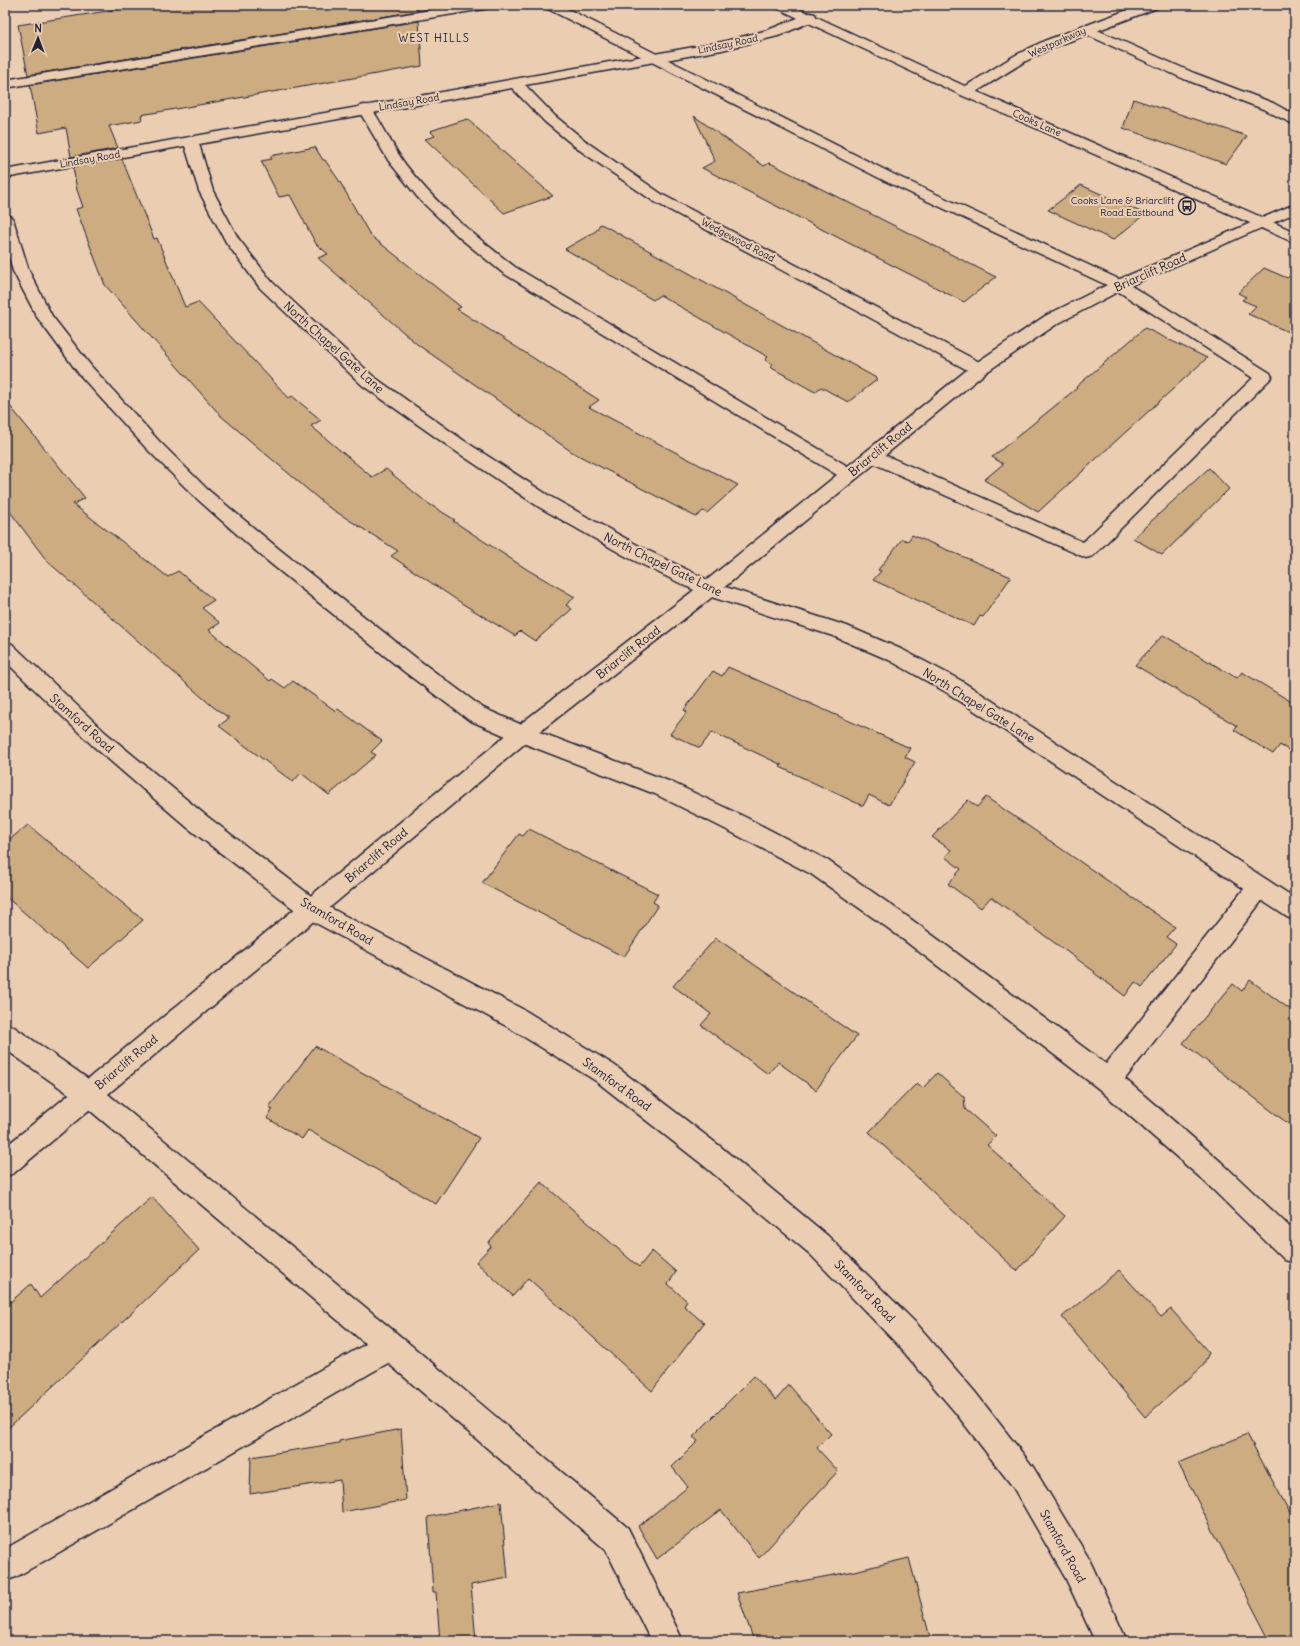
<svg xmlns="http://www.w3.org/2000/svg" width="1300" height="1646" font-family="Delius,sans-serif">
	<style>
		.building { fill: #ccac80; stroke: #22223b }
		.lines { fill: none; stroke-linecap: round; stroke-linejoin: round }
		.lane-casing { stroke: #22223b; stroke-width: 3 }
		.street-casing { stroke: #22223b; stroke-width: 3 }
		.secondary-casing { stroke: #22223b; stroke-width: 3 }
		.primary-casing { stroke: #22223b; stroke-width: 3 }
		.lane { fill: #ebceb2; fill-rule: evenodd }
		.street { fill: #ebceb2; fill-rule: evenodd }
		.secondary { fill: #ebceb2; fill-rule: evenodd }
		.primary { fill: #ebceb2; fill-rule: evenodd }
		.labels { text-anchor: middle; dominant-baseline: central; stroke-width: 4; stroke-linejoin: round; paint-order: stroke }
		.far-street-label { font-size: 10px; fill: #22223b; stroke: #ebceb2 }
		.far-poi-label { font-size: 10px; fill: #22223b; stroke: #ebceb2; text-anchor: end }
		.far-neighbourhood-label { font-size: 11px; letter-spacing: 1px; fill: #22223b; stroke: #ebceb2 }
		.street-label { font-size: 12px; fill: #22223b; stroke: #ebceb2 }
	</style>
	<rect width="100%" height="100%" fill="#ebceb2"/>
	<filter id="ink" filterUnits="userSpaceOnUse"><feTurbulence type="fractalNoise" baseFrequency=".025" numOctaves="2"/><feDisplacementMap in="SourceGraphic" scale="8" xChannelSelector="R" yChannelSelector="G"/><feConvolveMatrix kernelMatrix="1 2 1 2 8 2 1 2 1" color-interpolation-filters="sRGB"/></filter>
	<g filter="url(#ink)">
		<path class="building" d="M146,5H418V11L28,75L18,25Z
			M419,21L422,66L141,115L142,120L109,126L118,148L71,157L66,128L39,133L30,85Z
			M1133,99L1247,136L1226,164L1123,128Z
			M694,116L764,166L769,163L772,164L996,277L964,302L702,168L715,161Z
			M467,119L508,156L553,196L504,213L425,139L435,136L430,131Z
			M315,147L323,160H325L340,182L370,235L461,307L457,309L599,400L589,407L738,485L707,513L703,511L696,517L572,452L418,345L318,258L328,254L316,244L290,195L279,197L261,161L272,159L270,156Z
			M122,159L154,239L157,238L185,307L198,302L289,398L292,396L321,420L311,426L372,477L386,469L426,502L455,520L453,521L528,570L575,597L566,605L572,609L535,641L520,631L515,636L463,604L391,556L398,551L327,506L221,416L105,285L76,209L83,207L77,190L73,167Z
			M1081,185L1145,214L1113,240L1048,210Z
			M600,224L605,226L878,379L848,402L821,387L815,392L770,367L773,365L765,360L768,357L660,295L653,300L565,249L596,231Z
			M1264,268L1287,278L1295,271V335L1248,314L1256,306L1242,300L1246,297L1238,293Z
			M1145,328L1207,358L1038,512L984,480L1003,464L992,457L1077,388L1076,387Z
			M5,400L85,498L73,504L168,577L178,571L214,600L202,608L220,623L209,630L270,681L272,679L285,688L293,681L336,711L338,709L382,741L371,752L376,755L329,795L301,773L293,782L219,726L229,718L212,706L47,561L5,505Z
			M1209,468L1229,489L1162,555L1133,538Z
			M912,535L1011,577L983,617L980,616L974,626L873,580L881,571L878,570L902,539L908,541Z
			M1163,635L1237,678L1242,672L1295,704V754L1280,745L1273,754L1234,730L1237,726L1135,665Z
			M728,667L910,748L905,757L915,762L889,805L869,795L863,806L780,767L782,765L712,732L700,748L670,734L687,712L684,710L713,671L722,676Z
			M986,797L1175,927L1166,937L1176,944L1142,987L1135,982L1125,996L1094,973L1095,972L991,897L981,908L948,884L961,869L945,857L951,850L932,837L968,800L977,807Z
			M28,825L143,920L88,968L5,896V843Z
			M529,829L658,894L653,902L658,905L624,957L482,883L519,834L523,836Z
			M716,938L857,1036L816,1090L778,1062L768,1074L701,1025L711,1014L673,986Z
			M1250,980L1295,1013V1129L1183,1043L1233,984L1242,991Z
			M315,1046L479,1138L436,1204L308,1130L302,1139L267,1118L273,1109L269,1107Z
			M937,1073L964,1097L965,1109L996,1136L987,1145L1065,1216L1017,1271L869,1132L917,1083L923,1088Z
			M541,1182L639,1267L652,1251L676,1272L668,1284L687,1301L684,1306L704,1323L652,1391L528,1278L513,1296L476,1262L491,1246L488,1243Z
			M152,1197L199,1250L5,1431V1319L8,1304L31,1284L40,1298Z
			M1119,1270L1161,1317L1171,1309L1209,1353L1202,1367L1145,1417L1062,1317Z
			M754,1376L776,1400L789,1385L831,1434L817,1448L838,1471L759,1558L721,1510L657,1559L638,1526L688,1487L672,1467L698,1441L693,1437Z
			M401,1429L406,1500L342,1512L340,1480L250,1494L251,1457L339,1443V1441Z
			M1247,1434L1295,1522V1632L1275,1641H1270L1178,1463Z
			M501,1502L508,1578L471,1585L476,1641H440L436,1592H433L428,1517Z
			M909,1558L931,1641H754L737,1593L850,1572Z"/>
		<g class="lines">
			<g class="lane-casing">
				<path id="lane" d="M461,5H490L488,8L484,9L5,88V80Z
					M544,5H560L895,175L1125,282L1270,373L1272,377L1093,556L1086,558L866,460L863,456L866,452L872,450L878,452L1083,542L1253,378L1113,288L885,181L546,8Z
					M1086,25L1194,73L1273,103L1295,115V125L1263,109L1184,79L1081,32L1080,29L1081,26Z
					M365,105L370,106C383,125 392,146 405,164C435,204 475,236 515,267L854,470L857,474L854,478L848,480L842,478L503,273L460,238L419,199L388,160L358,109L360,106Z
					M5,214L10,216L13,219L29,271L52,316L91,366L158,440L207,489L279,549L420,661L483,708L529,728L671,782L745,817L827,860L908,917L1106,1064L1251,880L1259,877L1267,880L1270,887L1267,894L1125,1079L1221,1162L1295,1232V1263L1285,1260L1203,1180L1099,1089L892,931L811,874L729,831L655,794L515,740L469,720L406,673L265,559L195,497L146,448L79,374L37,317L13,271L5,244Z
					M5,1024L14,1027L97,1085L400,1336L628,1528L683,1641H651L606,1550L388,1363L16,1577L5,1581V1549L366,1344L79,1101L5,1049Z"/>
			</g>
			<g class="street-casing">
				<path id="street" d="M1141,5H1159L1157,8L1054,47L1024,62L971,95H961L959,92L961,89L1014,56L1044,41Z
					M810,13L815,14L816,17L815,20L778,36L722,50L525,85L555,116L588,143L663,195L985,365L987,369L985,373L979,374L973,373L653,201L578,149L545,122L512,88L199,144L213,191L238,238L272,282L374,377L463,440L551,497L641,547L716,584L847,626L903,650L960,680L1295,898V920L1287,917L946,692L889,660L833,636L702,594L627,557L539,507L451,448L362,385L260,288L226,242L199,191L185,146L5,178V170L722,42L768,30Z
					M5,641L12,644L106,733L204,814L319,902L526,1011L614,1065L721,1147L828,1236L917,1324L975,1392L1033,1467L1088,1557L1127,1641H1095L1066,1579L1013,1487L955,1412L897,1344L810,1254L703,1165L596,1081L508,1027L303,916L188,828L92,745L5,661Z"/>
			</g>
			<g class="secondary-casing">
				<path id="secondary" d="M1295,204V213L1125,288L1057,324L985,373L716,594L529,740L14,1173L5,1177V1147L515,728L702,584L973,365L1045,316L1113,282Z"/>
			</g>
			<g class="primary-casing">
				<path id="primary" d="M775,5H791L971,89L1295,232V243L961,95L777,8Z"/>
			</g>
			<use href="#lane" class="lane"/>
			<use href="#street" class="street"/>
			<use href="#secondary" class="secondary"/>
			<use href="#primary" class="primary"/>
		</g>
	</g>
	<defs>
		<g id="bus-ring" transform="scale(0.9)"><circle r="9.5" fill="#ebceb2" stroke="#22223b" stroke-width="1.5"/><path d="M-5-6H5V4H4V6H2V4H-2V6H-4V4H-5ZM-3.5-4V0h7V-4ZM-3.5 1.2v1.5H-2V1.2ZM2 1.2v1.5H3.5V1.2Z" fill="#22223b"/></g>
	</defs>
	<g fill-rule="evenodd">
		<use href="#bus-ring" x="1187" y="206"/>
	</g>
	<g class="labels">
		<g class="far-street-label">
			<text transform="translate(1057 42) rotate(-24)">Westparkway</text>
			<text transform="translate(728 44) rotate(-12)">Lindsay Road</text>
			<text transform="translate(409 102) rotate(-10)">Lindsay Road</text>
			<text transform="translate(1037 123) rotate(24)">Cooks Lane</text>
			<text transform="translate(90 159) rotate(-10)">Lindsay Road</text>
			<text transform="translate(738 240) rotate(28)">Wedgewood Road</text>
		</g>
		<g class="far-poi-label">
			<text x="1174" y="200">Cooks Lane &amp; Briarclift<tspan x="1174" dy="12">Road Eastbound</tspan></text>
		</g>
		<g class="far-neighbourhood-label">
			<text x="434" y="38">WEST HILLS</text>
		</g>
		<g class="street-label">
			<text transform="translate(1150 272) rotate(-24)">Briarclift Road</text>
			<text transform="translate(334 347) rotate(42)">North Chapel Gate Lane</text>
			<text transform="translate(880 449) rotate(-39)">Briarclift Road</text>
			<text transform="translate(663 564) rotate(26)">North Chapel Gate Lane</text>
			<text transform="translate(628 652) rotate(-38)">Briarclift Road</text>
			<text transform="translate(979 705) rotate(32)">North Chapel Gate Lane</text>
			<text transform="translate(82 723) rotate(42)">Stamford Road</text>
			<text transform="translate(376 855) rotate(-40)">Briarclift Road</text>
			<text transform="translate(337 921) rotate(30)">Stamford Road</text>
			<text transform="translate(126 1062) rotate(-40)">Briarclift Road</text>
			<text transform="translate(617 1084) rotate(36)">Stamford Road</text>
			<text transform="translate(865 1291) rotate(46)">Stamford Road</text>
			<text transform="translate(1063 1546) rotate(61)">Stamford Road</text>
		</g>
	</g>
	<rect width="1300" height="1646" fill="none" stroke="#ebceb2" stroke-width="20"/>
	<rect x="10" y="10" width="1280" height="1626" fill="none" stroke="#22223b" stroke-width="1.5" filter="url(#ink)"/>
	<g transform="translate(38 38) rotate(1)" stroke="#ebceb2" stroke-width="3" paint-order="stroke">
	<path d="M0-3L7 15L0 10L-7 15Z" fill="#22223b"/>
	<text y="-6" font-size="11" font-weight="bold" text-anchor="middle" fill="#22223b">N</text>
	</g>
</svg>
